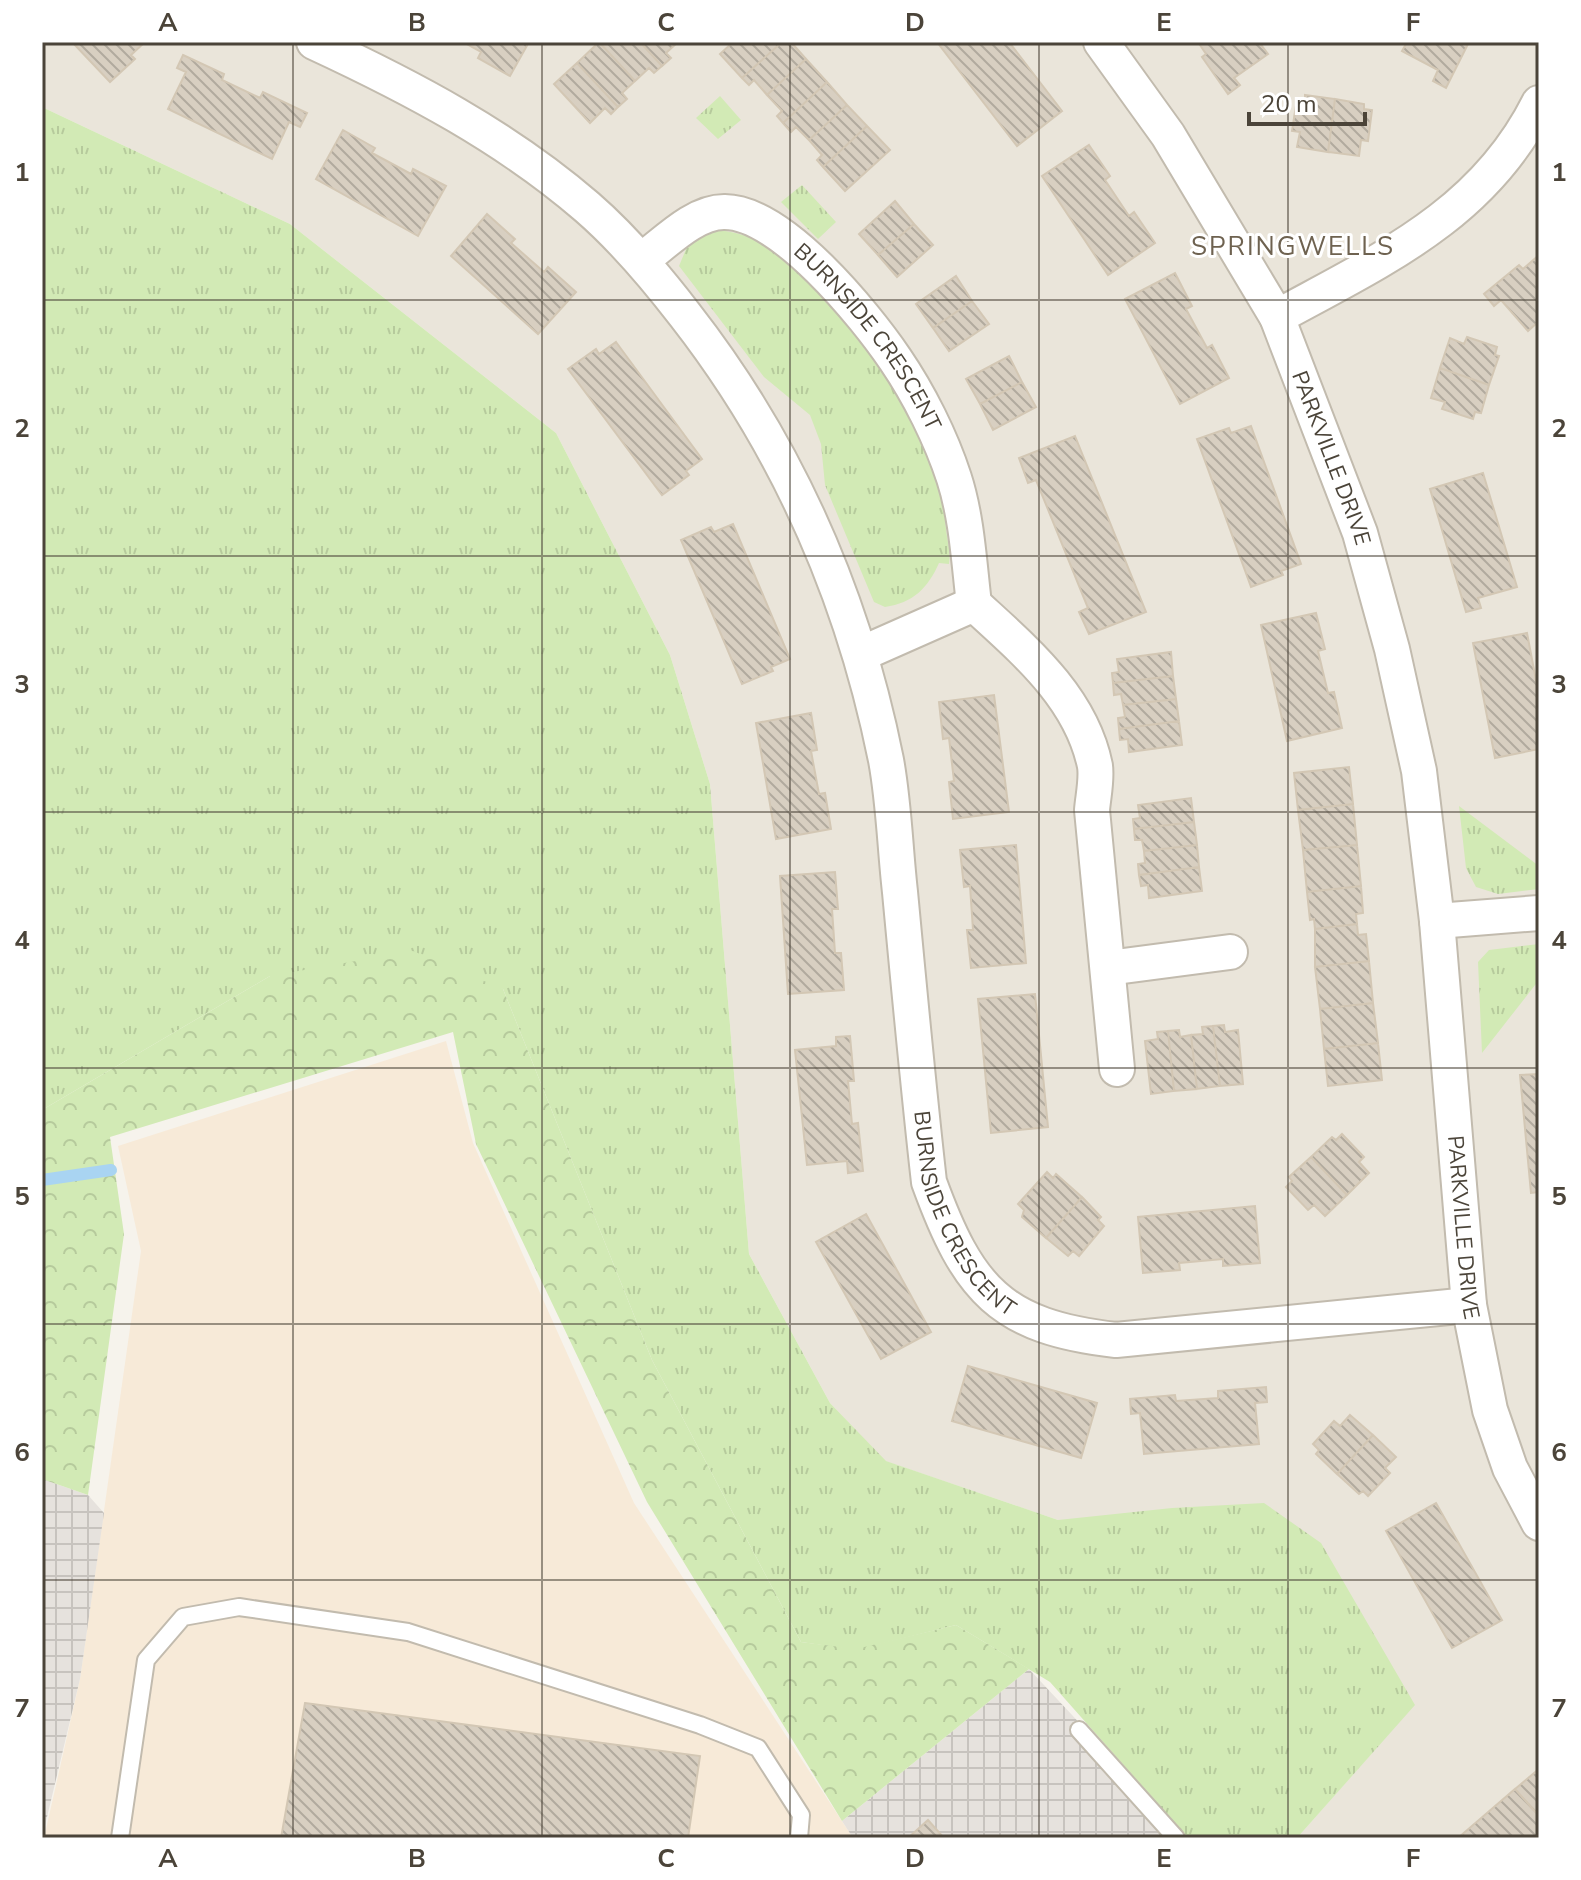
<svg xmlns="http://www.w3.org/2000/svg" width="1581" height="1880" font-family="'Nunito Sans',sans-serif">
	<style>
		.residential { fill: #eae5da }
		.commercial { fill: #f7ead8 }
		.industrial { fill: url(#industrial-grid) }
		.grass { fill: url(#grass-tufts) }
		.forest { fill: url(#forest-crowns) }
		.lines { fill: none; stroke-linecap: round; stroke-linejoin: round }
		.stream { stroke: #a9d4f2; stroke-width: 12 }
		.building { fill: url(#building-back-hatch); stroke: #d3c7b4; stroke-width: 2 }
		.lane-casing { stroke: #c2bbae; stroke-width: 20 }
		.street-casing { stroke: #c2bbae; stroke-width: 38 }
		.lane { stroke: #fff; stroke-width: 16 }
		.street { stroke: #fff; stroke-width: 34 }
		.grid { fill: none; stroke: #4b4439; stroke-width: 2; stroke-opacity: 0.55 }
		.labels { text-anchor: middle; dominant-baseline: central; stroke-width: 6; stroke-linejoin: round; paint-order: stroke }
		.street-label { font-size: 22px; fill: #4b4439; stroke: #fff }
		.quarter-label { font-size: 26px; letter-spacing: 2px; fill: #6e6250; stroke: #fff }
		.neatline { fill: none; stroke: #4b4439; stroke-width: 3 }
		.grid-label { font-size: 26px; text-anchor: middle; font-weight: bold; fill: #4b4439 }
	</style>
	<defs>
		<pattern id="industrial-grid" width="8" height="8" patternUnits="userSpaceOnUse" patternTransform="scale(2)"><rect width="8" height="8" fill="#e6e2dd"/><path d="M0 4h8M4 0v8" fill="none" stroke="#c7c3be"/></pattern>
		<pattern id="grass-tufts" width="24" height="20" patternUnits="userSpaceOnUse" patternTransform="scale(2)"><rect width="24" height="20" fill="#d2eab5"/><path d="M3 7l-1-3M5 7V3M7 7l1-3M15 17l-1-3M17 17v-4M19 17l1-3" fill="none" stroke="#b6ca9c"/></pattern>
		<pattern id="forest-crowns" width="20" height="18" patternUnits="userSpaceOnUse" patternTransform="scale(2)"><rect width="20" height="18" fill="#d2eab5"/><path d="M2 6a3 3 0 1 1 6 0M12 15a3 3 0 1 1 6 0" fill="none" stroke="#b6ca9c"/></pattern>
		<pattern id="building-back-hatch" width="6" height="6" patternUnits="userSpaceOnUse" patternTransform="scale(2)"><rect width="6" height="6" fill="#d8cfc1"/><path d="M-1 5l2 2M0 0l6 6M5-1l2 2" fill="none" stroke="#b1aa9e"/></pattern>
	</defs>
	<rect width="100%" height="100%" fill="#f6f3ec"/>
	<path class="residential" d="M42,42H1539V1838H1297L1414,1705L1058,1520L885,1461L830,1403L749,1254L710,784L670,655L556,433L290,224L42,107Z"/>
	<path class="commercial" d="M446,1041L473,1143L634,1503L853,1838H44L80,1679L141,1251L118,1146Z"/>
	<path class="industrial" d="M42,1479L88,1495L104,1513L80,1679L42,1838Z
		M1029,1669L1187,1838H853L842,1821Z"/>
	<path class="grass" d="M720,96L741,120L718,139L696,118Z
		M42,107L290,224L556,433L670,655L710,784L749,1254L830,1403L886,1461L1058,1520L1172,1508L1264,1503L1321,1543L1415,1705L1297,1838H1188L1050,1682L956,1625L856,1650L801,1642L652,1360L503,989L270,976L42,1110Z
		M802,185L836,222L818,239L781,202Z
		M714,230C736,231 759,239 778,250C827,279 935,441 947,497C949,507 944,518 946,528C947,541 951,550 949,564L939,563C928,588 913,603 885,607L874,602L825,485L821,444L810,415L764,377L679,266L689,242Z
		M1459,806L1539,866V889L1498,894L1476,887L1466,868Z
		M1539,944V980L1482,1053L1478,962L1489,950Z"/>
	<path class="forest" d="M413,951L503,989L652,1360L801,1642L856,1649L956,1625L1029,1669L842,1821L647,1502L476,1144L453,1032L110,1137L124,1234L88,1495L42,1479V1110L270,976Z"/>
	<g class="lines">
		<path class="stream" d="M42,1180L111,1170"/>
	</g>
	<path class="building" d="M72,42H145L131,55L135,59L110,82Z
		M463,42H529L510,76L478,58L481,52Z
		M599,42H640L662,66L654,73L649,68L635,81Z
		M599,42L635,81L622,93L627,99L618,107L577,63Z
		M640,42H678L666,53L671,58L662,66Z
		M733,42H782L742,78L720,54Z
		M782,42H791L806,59L767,95L754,80L749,85L742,78Z
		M937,42H1009L1062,111L1017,146Z
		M1198,42H1259L1268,54L1234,78L1240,85L1228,94L1202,57L1206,54Z
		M1407,42H1463L1468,44L1446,88L1433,81L1438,70L1402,51Z
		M183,55L224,74L222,80L260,98L263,92L307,113L300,127L289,122L272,159L168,109L186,72L177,68Z
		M806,59L827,82L783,123L777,116L782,111L767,95Z
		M577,63L618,107L611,114L605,108L590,123L554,84Z
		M827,82L847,105L809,140L796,127L791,132L783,123Z
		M1305,95L1335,99L1328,152L1297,147L1300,132L1292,131L1297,99L1305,101Z
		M1335,99L1364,104V109L1372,110L1368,141L1361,140L1359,156L1328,152Z
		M847,105L867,126L823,167L817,160L822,155L809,140Z
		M867,126L890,150L845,191L823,167Z
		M343,130L375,148L372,153L411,174L413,169L446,186L418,236L316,179Z
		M1089,145L1110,176L1105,180L1129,216L1134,212L1155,243L1108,275L1042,176Z
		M895,201L914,224L878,255L859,234Z
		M487,214L515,239L511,243L544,272L548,267L576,292L538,334L451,256Z
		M914,224L933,245L897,277L878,255Z
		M1539,255V321L1528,331L1501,300L1494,306L1484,294L1519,265L1523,269Z
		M1175,273L1192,306L1186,309L1207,348L1212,345L1229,378L1180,404L1125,299Z
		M956,276L972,301L933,328L916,304Z
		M972,301L989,324L949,351L933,328Z
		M1467,337L1497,347L1495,355L1499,356L1489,385L1440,368L1450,338L1464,344Z
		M616,342L702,459L686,471L689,475L662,495L568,369L596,349L599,354Z
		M1009,356L1022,382L980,404L966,379Z
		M1440,368L1489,385L1481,413L1475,412L1473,419L1442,409L1445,402L1431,398Z
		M1022,382L1036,407L993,430L980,404Z
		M1251,426L1301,564L1281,571L1283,575L1251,587L1197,439L1229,428L1231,433Z
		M1075,436L1146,612L1089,634L1079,612L1088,608L1036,480L1028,483L1019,458Z
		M1483,473L1517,587L1478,598L1481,608L1466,612L1430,489Z
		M733,524L790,659L771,667L773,671L742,684L681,540L711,527L714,532Z
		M1316,613L1325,649L1318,651L1328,693L1334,692L1342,728L1287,741L1261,625Z
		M1527,633L1539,696V749L1495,758L1473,643Z
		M1171,652L1173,676L1113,683L1112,673L1119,672L1117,659Z
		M1173,676L1176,699L1123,705L1121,694L1114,695L1113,683Z
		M994,695L1009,812L953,819L949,782L954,781L949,738L943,739L939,702Z
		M1176,699L1179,721L1119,729L1118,718L1125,717L1123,705Z
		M811,713L817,750L811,751L819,794L825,793L831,829L776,839L756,723Z
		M1179,721L1182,745L1129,752L1128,739L1120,740L1119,729Z
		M1349,767L1353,804L1298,810L1294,773Z
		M1191,798L1194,822L1134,829L1133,819L1140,818L1138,805Z
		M1353,804L1357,845L1303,850L1298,810Z
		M1194,822L1197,845L1144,851L1142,840H1135L1134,829Z
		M1016,845L1026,963L971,968L967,930H973L970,886L964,887L960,850Z
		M1197,845L1199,867L1139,875L1138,864L1145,863L1144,851Z
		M1357,845L1361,886L1307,892L1303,850Z
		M1199,867L1202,891L1149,898L1148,885L1141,886L1139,875Z
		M835,872L838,909H832L835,953H841L844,990L788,994L780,876Z
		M1361,886L1363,913L1356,914L1357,924L1315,929L1314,919L1310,920L1307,892Z
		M1357,924L1358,935L1366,934L1369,961L1315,967V929Z
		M1369,961L1373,1003L1320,1009L1315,967Z
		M1035,994L1048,1127L991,1133L978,999Z
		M1373,1003L1378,1043L1324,1049L1320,1009Z
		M1224,1025L1225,1032L1238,1030L1243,1084L1220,1086L1213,1026Z
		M1213,1026L1220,1086L1197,1089L1191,1035L1203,1034L1202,1027Z
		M1179,1030L1180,1037L1191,1035L1197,1089L1174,1091L1168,1031Z
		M1168,1031L1174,1091L1151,1094L1145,1041L1158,1039L1157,1032Z
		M850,1036L854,1081H848L852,1124L858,1123L863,1171L848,1173L847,1161L807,1165L795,1050L836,1046V1037Z
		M1378,1043L1382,1080L1328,1086L1324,1049Z
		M1539,1074V1192L1531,1193L1520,1075Z
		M1342,1134L1364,1157L1359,1162L1369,1173L1347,1195L1311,1157L1332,1137L1336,1140Z
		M1311,1157L1347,1195L1325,1216L1314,1205L1308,1210L1286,1187L1292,1181L1289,1177Z
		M1047,1172L1053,1178L1056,1174L1082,1197L1046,1238L1022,1217L1024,1210L1018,1204Z
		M1082,1197L1101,1217L1098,1220L1104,1226L1079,1256L1073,1251L1068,1256L1046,1238Z
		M1255,1206L1260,1263L1223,1266V1259L1179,1263L1180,1270L1143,1273L1138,1217Z
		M866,1214L931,1332L881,1359L816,1242Z
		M968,1366L1097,1403L1081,1458L952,1421Z
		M1266,1387L1267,1402L1255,1403L1259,1444L1144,1454L1140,1413L1131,1414L1130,1399L1175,1395L1176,1401L1218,1398V1391Z
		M1350,1415L1373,1435L1337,1474L1316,1454L1319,1450L1313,1444L1334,1421L1340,1426Z
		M1373,1435L1396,1457L1385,1468L1390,1473L1368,1496L1363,1491L1359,1494L1337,1474Z
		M1436,1503L1502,1620L1452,1648L1386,1531Z
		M305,1703L700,1756L688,1838H281Z
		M1539,1769V1816L1515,1789Z
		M1515,1789L1539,1816V1838H1458Z
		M928,1820L944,1838H908Z"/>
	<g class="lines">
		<g class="lane-casing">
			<path id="lane" d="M1079,1730L1176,1838
				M120,1838L146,1660L183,1617L239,1607L408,1632L700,1725L758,1748L801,1815L799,1838"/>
		</g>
		<g class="street-casing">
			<g id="street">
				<path id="s1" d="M314,42C411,87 506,137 587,207C624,239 655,276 685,315C788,447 853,596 886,760C894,803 895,848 900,892C909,988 918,1085 929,1182C968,1289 1000,1327 1116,1340L1469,1305"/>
				<path id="s2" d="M1101,42L1168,135L1277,317L1360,533L1392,649L1419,771L1437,921L1469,1305L1490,1410L1510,1468L1539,1523"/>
				<path id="s3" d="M642,260C665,243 694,212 724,212C781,211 865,315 895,359C919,394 941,438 954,478C967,518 969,563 974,604"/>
				<path d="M1277,317C1381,260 1483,215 1539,103"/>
				<path d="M861,654L974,604C1024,650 1081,697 1095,766C1097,780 1093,797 1092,810L1117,1069"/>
				<path d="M1437,921L1539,913"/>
				<path d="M1108,968L1230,952"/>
			</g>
		</g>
		<use href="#lane" class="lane"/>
		<use href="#street" class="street"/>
	</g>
	<path class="grid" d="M293,42V1838M542,42V1838M790,42V1838M1039,42V1838M1288,42V1838M42,300H1539M42,556H1539M42,812H1539M42,1068H1539M42,1324H1539M42,1580H1539"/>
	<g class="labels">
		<g class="street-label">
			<text stroke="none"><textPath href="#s3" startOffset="294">BURNSIDE CRESCENT</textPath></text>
			<text stroke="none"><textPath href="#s2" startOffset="478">PARKVILLE DRIVE</textPath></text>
			<text stroke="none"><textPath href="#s1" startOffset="1426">BURNSIDE CRESCENT</textPath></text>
			<text stroke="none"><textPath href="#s2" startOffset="1262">PARKVILLE DRIVE</textPath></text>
		</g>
		<g class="quarter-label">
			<text x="1293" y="246">SPRINGWELLS</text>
		</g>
	</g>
	<rect width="1581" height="1880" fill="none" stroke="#ffffff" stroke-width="88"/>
	<path d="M1249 112v12h116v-12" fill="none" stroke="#4b4439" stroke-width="4"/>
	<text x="1261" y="112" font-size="24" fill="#4b4439" stroke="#ffffff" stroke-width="6" paint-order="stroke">20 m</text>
	<rect x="44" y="44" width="1493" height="1792" class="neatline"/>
	<g class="grid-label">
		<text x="168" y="31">A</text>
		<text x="417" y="31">B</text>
		<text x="666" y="31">C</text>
		<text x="915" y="31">D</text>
		<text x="1164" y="31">E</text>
		<text x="1413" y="31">F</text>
		<text x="22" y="181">1</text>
		<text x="1559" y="181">1</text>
		<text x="22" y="437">2</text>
		<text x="1559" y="437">2</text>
		<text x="22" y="693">3</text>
		<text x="1559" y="693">3</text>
		<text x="22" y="949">4</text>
		<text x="1559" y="949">4</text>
		<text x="22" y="1205">5</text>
		<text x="1559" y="1205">5</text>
		<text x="22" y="1461">6</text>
		<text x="1559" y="1461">6</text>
		<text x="22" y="1717">7</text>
		<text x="1559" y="1717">7</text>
		<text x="168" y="1867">A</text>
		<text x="417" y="1867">B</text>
		<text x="666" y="1867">C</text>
		<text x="915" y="1867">D</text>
		<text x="1164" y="1867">E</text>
		<text x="1413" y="1867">F</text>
	</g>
</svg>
